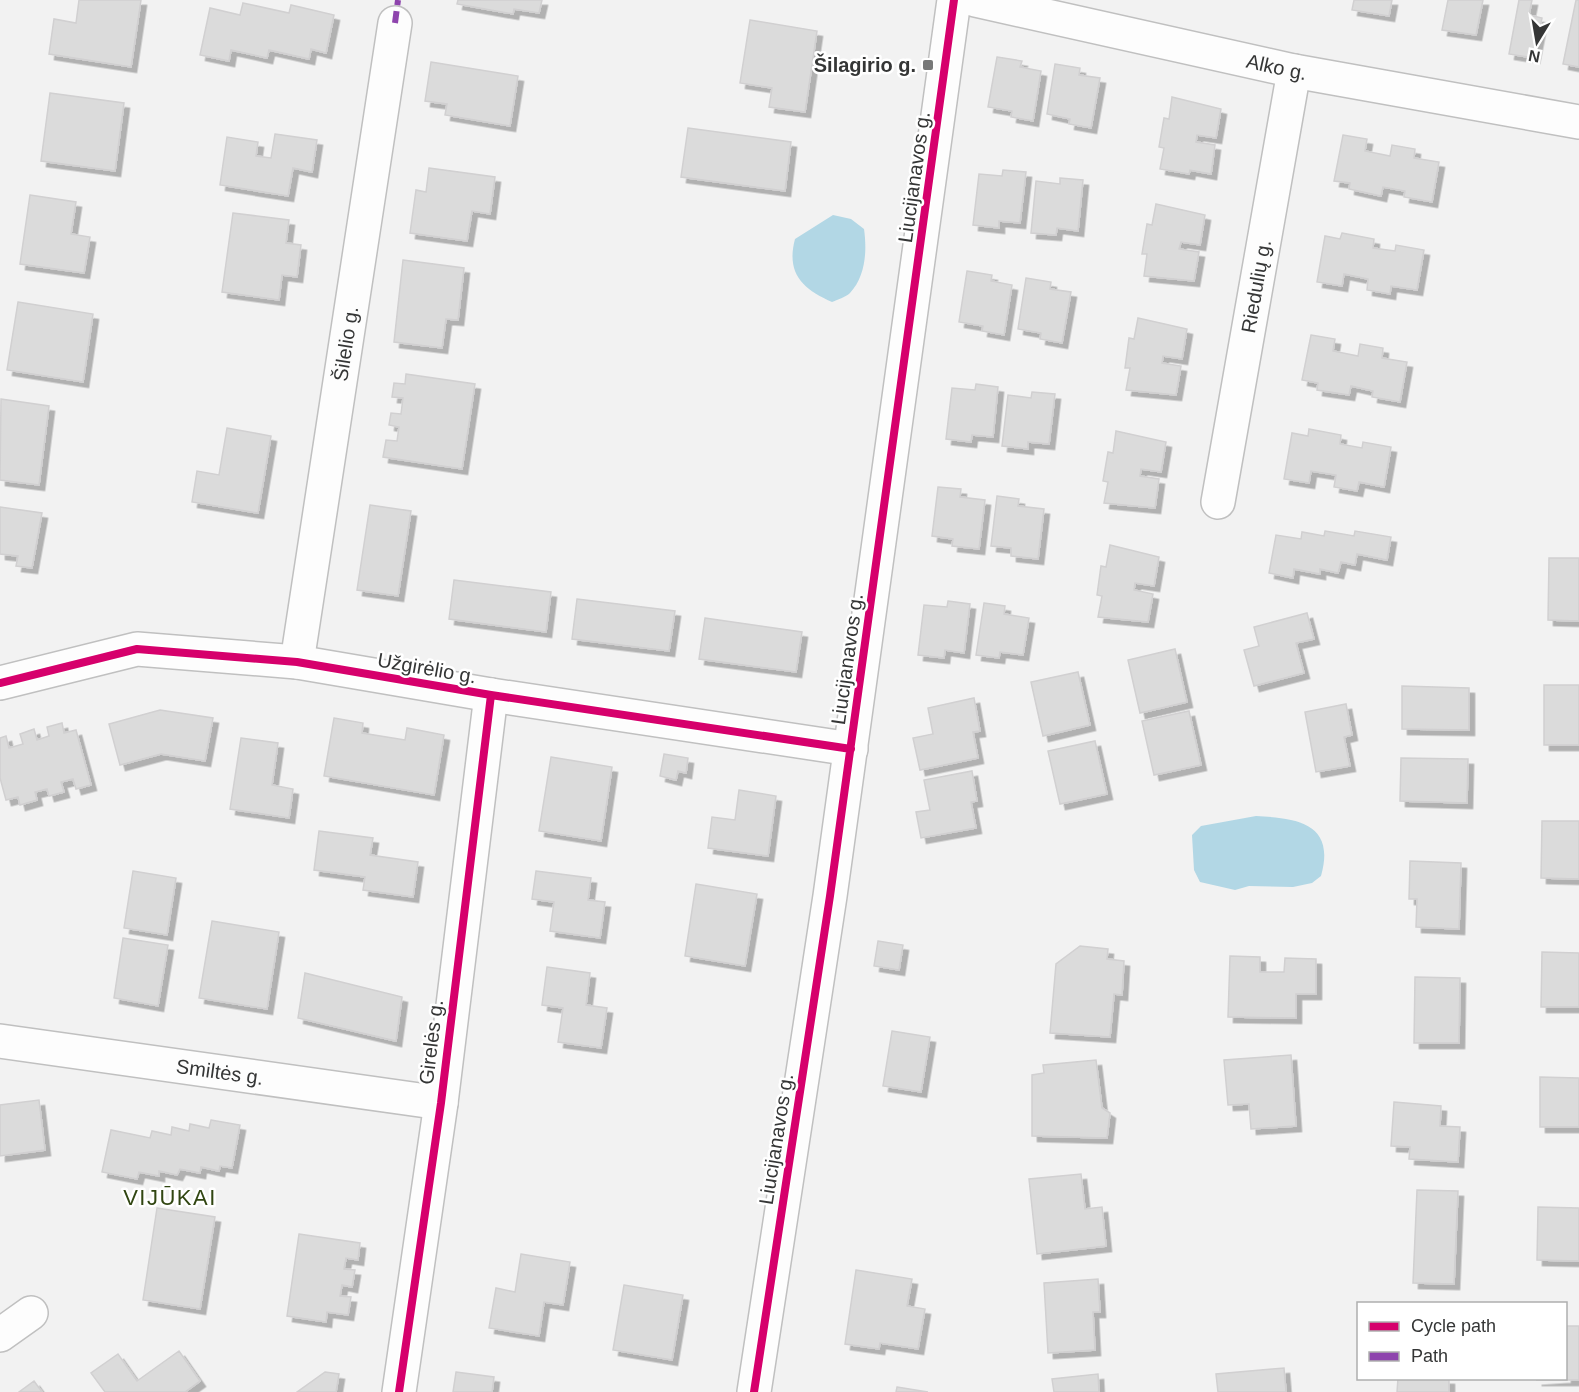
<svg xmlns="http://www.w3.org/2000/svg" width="1579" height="1392" font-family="Helvetica,sans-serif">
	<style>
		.water { fill: #b2d7e5 }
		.building { fill: #dbdbdb; stroke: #d1d0d1; stroke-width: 1.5; filter: url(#shadow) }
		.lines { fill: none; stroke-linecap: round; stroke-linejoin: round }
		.minor-casing { stroke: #c0c0c0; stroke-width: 36 }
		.minor { stroke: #fdfdfd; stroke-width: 33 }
		.quiet { stroke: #8e44ad; stroke-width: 6; stroke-dasharray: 12 6; stroke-linecap: butt }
		.cycleway-casing { stroke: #fff; stroke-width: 11 }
		.cycleway { stroke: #d6006c; stroke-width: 8 }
		.poi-dot { fill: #777878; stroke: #fff; stroke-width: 2 }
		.labels { text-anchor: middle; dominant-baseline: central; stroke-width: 5; stroke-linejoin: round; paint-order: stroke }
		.poi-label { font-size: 20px; font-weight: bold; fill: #353636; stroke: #fff; text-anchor: end }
		.street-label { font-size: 20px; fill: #353636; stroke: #fff }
		.quarter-label { font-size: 22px; letter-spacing: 1.5px; fill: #314612; stroke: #fff }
	</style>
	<defs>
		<filter id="shadow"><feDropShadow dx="5.5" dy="5.5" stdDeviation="0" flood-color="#0004"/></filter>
	</defs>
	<rect width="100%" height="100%" fill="#f2f2f2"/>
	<path class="water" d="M833,215L851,219L864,229C867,250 866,276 850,293C846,297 837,300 832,302C802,289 786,273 795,239Z
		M1256,816C1297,818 1336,823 1321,876L1312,883L1293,887L1249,886L1235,890L1200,882L1194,870L1192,835L1201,826Z"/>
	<path class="building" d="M79,0H141L131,67L49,54L54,19L76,23Z
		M458,0H542L539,13L514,9L513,14L457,4Z
		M1354,0H1392L1389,16L1352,10Z
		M1448,0H1483L1476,35L1442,30Z
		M1519,0H1532L1529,15L1542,18L1534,58L1509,54Z
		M1576,0H1579V67L1563,64Z
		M243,3L289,13L291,5L334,15L326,53L311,49L309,59L269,50L267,58L231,50L229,61L200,55L210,8L240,15Z
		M750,20L817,31L805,112L769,107L772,88L740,83Z
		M997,57L1022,61L1020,67L1041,71L1033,121L1011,117L1012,111L988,107Z
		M431,62L518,76L510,126L445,115L447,104L425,101Z
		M1055,64L1080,68L1079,75L1100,78L1091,128L1069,124L1070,119L1047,114Z
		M50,93L124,103L115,171L41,161Z
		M1172,97L1221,109L1216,138L1197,135L1196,142L1215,145L1211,174L1190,170L1189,174L1160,169L1164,148L1159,147L1164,118L1169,119Z
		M688,128L791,142L785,191L681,177Z
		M275,134L317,140L312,172L293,168L288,196L220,185L227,137L258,142L256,156L271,158Z
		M1343,135L1367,139L1365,151L1390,156L1392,145L1415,149L1414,158L1439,162L1432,202L1404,197L1405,191L1383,187L1381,196L1349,189L1350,183L1334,181Z
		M429,168L495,177L490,214L472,211L467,241L410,233L416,190L426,192Z
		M1003,170L1026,172L1020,223L999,221V228L973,225L979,174L1002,176Z
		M1060,178L1083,180L1078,231L1057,228L1056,235L1031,233L1036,181L1060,184Z
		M30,195L76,202L71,234L90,237L84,273L20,264Z
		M1156,204L1205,215L1200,245L1181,242L1179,249L1199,252L1194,281L1144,276L1147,254H1142L1147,224L1152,225Z
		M233,213L289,220L286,243L301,245L297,277L282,275L279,300L222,292Z
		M1342,233L1374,239L1373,248L1395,251L1396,245L1424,250L1417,290L1391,286L1390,294L1367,290L1368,279L1344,274L1342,286L1317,282L1325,236L1340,239Z
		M403,260L464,268L458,320L446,319L442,348L394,342Z
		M967,271L992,275L991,281L1012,285L1004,335L982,331L983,326L959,322Z
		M1026,278L1051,282L1050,289L1071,292L1062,343L1040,339L1041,333L1018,329Z
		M18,302L93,314L83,382L7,370Z
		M1138,318L1187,329L1182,359L1163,356L1162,363L1181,366L1176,395L1126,390L1130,368H1125L1129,338L1134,339Z
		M1311,335L1335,339L1333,351L1358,356L1360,344L1383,348L1382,358L1407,362L1400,402L1372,397L1373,391L1351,386L1349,395L1317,390L1318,383L1302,380Z
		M406,374L475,384L462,469L383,457L386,440L397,441L399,427L389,425L391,413L401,414L403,398L392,397L394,383L405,384Z
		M976,384L998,387L993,437L972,435L971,442L946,439L952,388L975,390Z
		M1032,392L1055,394L1049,444L1028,442V449L1002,446L1008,395L1031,398Z
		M1,399L49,406L39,485L0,480Z
		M227,428L271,436L258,513L192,502L197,471L219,475Z
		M1309,429L1341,435L1340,444L1362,448L1363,442L1391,447L1384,487L1359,482L1357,491L1334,487L1336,475L1311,471L1309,483L1284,479L1292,433L1308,436Z
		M1116,431L1166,442L1161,472L1141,469L1140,476L1159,479L1155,508L1104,503L1108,482L1103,481L1108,452L1113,453Z
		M938,487L961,489L960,497L985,500L979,549L952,546L953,539L932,536Z
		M997,496L1019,499L1018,506L1044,509L1038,559L1011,556V548L991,546Z
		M370,505L411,511L398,596L357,590Z
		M0,507L42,513L32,568L16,566L18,556L0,554Z
		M1325,531L1354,536L1355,531L1391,537L1387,560L1357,554L1355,565L1341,562L1338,573L1320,569V574L1294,569L1293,578L1269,573L1276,535L1301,539L1302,532L1324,536Z
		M1110,545L1159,557L1154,586L1135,583L1134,590L1153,594L1148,622L1098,617L1102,596L1097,595L1101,566L1106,567Z
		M1549,558H1579V621L1548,620Z
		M454,580L551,592L546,632L449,619Z
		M577,599L675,611L669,651L572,639Z
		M948,601L970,604L964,653L945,650L944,658L918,655L924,605L947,607Z
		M984,603L1005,606L1004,614L1029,618L1023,655L1000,652L999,658L976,655Z
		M1307,613L1314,639L1296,643L1304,673L1254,686L1244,650L1259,646L1254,627Z
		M705,618L802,632L796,672L699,659Z
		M1175,649L1187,702L1140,713L1128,660Z
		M1078,672L1090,725L1043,736L1031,682Z
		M1544,685H1579V745H1544Z
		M1402,686L1469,688V730L1402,729Z
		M974,698L980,731L973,732L978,758L920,770L913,738L933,734L928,708Z
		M1346,704L1352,735L1344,737L1350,766L1316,772L1305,712Z
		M160,710L213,718L205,761L161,754L120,765L109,724Z
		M1189,711L1201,765L1154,775L1142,721Z
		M334,718L363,723L362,733L405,740L407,728L444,735L434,795L324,776Z
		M62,723L64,733L76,730L91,785L76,789L73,779L61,782L64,792L49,796L47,789L35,792L37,800L20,805L18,797L6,800L0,778V738L6,736L9,748L23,744L20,734L34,729L37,740L49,736L47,727Z
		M241,738L278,743L272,785L293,789L289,818L230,809Z
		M1095,741L1107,794L1060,804L1048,751Z
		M664,754L688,758L686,773L678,771L676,780L660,776Z
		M551,757L612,767L601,841L539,831Z
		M1401,758L1468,759L1467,803L1400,801Z
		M972,771L977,801L971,802L976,828L921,838L916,812L930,810L924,780Z
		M739,790L776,796L768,856L708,848L712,817L735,820Z
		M1542,821H1579V879L1541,878Z
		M319,831L373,838L370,855L418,862L413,897L363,890L365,877L314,870Z
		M1410,861L1461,863L1459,929L1416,927L1417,899H1409Z
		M133,871L176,878L167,935L124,928Z
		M536,871L591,878L588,900L605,902L600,938L550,931L554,902L532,899Z
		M696,884L757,894L745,966L685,956Z
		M212,921L279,932L267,1009L199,998Z
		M123,938L168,945L158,1006L114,998Z
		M878,941L903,945L899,970L874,966Z
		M1080,946L1108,949L1107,959L1124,961L1122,995L1114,994L1110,1037L1050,1033L1056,964Z
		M1542,952L1579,953V1007H1541Z
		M1230,956L1260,957V972H1284L1285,958L1316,959V994H1296V1018L1228,1017Z
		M547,967L590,973L586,1005L607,1008L601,1048L558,1042L563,1008L542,1005Z
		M305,973L402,997L396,1041L298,1018Z
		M1415,977L1460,978L1459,1043H1414Z
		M892,1031L930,1037L921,1092L883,1086Z
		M1291,1055L1296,1126L1251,1129L1249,1104L1228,1105L1224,1060Z
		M1096,1060L1102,1108L1110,1113L1107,1138L1032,1136V1075L1044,1073L1043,1065Z
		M1540,1077L1579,1078V1127H1540Z
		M39,1100L45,1150L0,1156V1105Z
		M1394,1102L1441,1106L1440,1126L1460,1127L1458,1162L1409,1159L1410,1147L1391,1146Z
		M211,1120L240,1125L232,1168L220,1166L219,1171L201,1167L200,1173L180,1169L177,1175L159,1171V1176L139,1172L137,1179L102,1172L111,1130L150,1138L152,1131L171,1135L172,1127L189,1131L190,1124L209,1128Z
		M1081,1174L1085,1209L1102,1207L1106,1246L1037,1254L1029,1179Z
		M1417,1190L1458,1191L1454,1284L1413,1283Z
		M1538,1207L1579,1208V1261L1537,1260Z
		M157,1208L215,1217L200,1309L143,1300Z
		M299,1234L360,1243L358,1260L346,1258L344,1269L355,1270L352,1287L342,1285L340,1296L351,1297L348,1315L327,1312L326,1322L287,1316Z
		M521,1254L570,1262L563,1305L544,1302L539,1336L489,1328L496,1288L515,1292Z
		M856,1270L912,1279L907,1306L925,1309L918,1349L880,1343L879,1349L845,1344Z
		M1098,1279L1100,1312H1093L1095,1350L1048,1353L1044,1283Z
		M624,1285L683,1295L672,1360L613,1350Z
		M1566,1326H1579V1380H1536L1566,1378Z
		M179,1351L200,1381L185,1392H105L91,1373L118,1354L137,1381Z
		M1284,1368L1286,1392H1218L1216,1374Z
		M325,1372L339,1374L336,1392H297Z
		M456,1372L494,1377L492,1392H453Z
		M1098,1374L1099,1392H1054L1052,1379Z
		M1398,1378L1449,1379V1392H1397Z
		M34,1381L42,1392H19Z
		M897,1387L928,1392H896Z"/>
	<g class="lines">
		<g class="minor-casing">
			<g id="minor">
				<path id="s1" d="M975,0L1294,71L1579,122"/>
				<path id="s2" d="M1218,502L1294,71"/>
				<path id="s3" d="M297,662L395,23"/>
				<path d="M0,683L137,649L297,662L491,695L851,749"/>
				<path id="s4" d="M0,1041L441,1103"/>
				<path d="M0,1335L31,1313"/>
				<path d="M399,1392L441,1103L491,695"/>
				<path d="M754,1392L830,896L954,0"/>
			</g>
		</g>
		<use href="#minor" class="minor"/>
		<path class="quiet" d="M395,23L398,0"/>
		<g class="cycleway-casing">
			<path id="cycleway" d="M0,683L137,649L297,662L491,695L851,749
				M399,1392L441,1103L491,695
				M754,1392L830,896L954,0"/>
		</g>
		<use href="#cycleway" class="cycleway"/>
	</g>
	<rect class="poi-dot" x="922" y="59" width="12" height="12" rx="3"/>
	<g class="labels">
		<g class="poi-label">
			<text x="916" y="65">Šilagirio g.</text>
		</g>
		<g class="street-label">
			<text stroke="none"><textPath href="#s1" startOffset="309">Alko g.</textPath></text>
			<text transform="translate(914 177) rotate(-82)">Liucijanavos g.</text>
			<text stroke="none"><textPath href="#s2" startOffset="219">Riedulių g.</textPath></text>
			<text stroke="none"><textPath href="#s3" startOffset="322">Šilelio g.</textPath></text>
			<text transform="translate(847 659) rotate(-82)">Liucijanavos g.</text>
			<text transform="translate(427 668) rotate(10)">Užgirėlio g.</text>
			<text transform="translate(431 1042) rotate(-83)">Girelės g.</text>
			<text stroke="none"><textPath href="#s4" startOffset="222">Smiltės g.</textPath></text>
			<text transform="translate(776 1139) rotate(-81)">Liucijanavos g.</text>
		</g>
		<g class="quarter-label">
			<text x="170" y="1197">VIJŪKAI</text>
		</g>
	</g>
	<rect x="1357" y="1302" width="210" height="78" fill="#ffffff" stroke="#aeafaf" stroke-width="1.5"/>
	<rect x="1369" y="1322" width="30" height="9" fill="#d6006c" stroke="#aeafaf" stroke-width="1.5"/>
	<text x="1411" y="1332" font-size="18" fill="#353636">Cycle path</text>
	<rect x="1369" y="1352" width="30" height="9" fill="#8e44ad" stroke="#aeafaf" stroke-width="1.5"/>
	<text x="1411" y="1362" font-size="18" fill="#353636">Path</text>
	<g transform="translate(1537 42) rotate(191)" stroke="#ffffff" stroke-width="4.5" paint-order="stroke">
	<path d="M0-4.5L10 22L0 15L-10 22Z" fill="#353636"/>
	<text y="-9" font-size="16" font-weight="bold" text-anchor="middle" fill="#353636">N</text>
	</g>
</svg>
